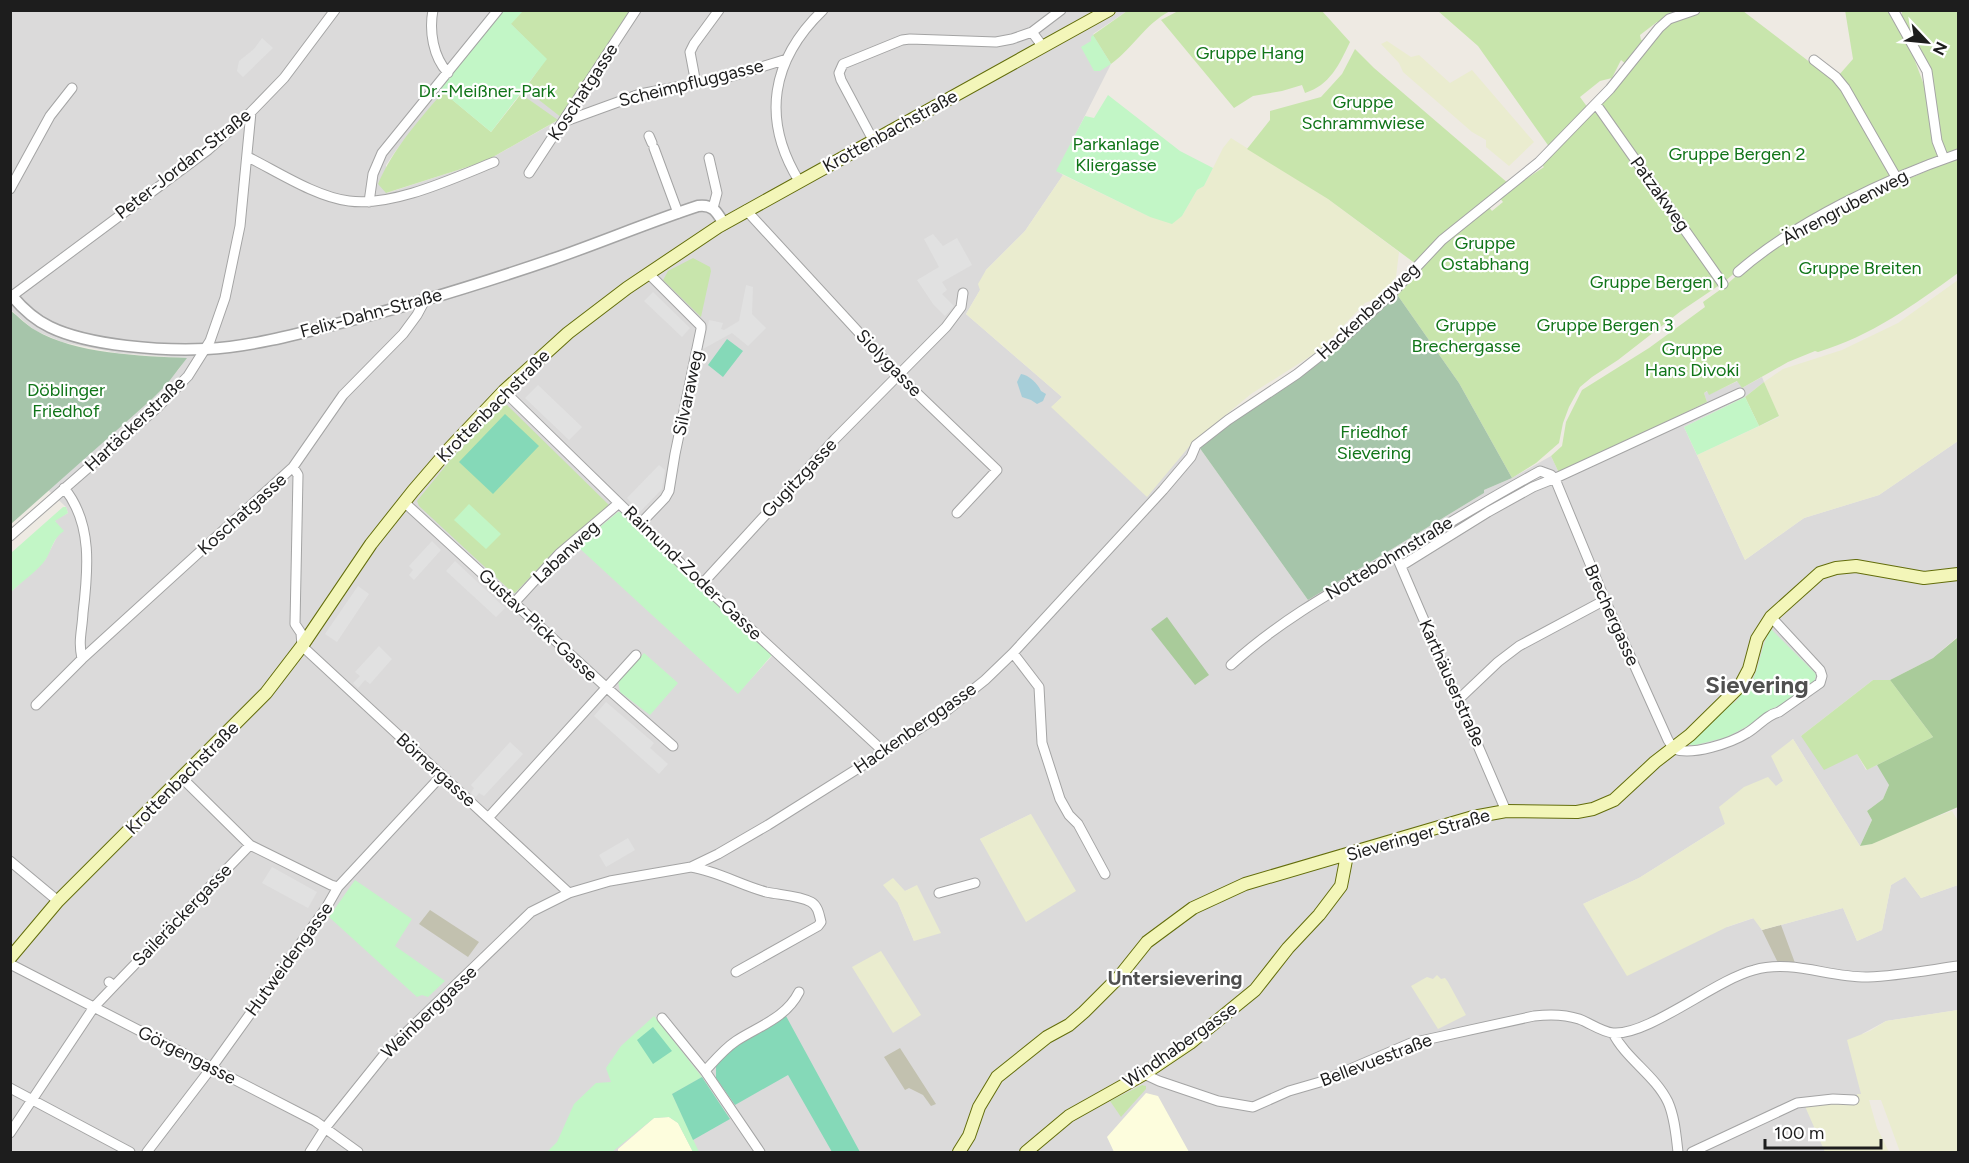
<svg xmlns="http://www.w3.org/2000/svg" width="1969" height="1163" font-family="Figtree,sans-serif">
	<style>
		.residential { fill: #dbdada; fill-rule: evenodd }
		.education { fill: #fdfddd }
		.construction { fill: #c2c1af }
		.farmland { fill: #eaeccf }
		.grass { fill: #c8e5ac }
		.forest { fill: #a9cb9a }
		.cemetery { fill: #a6c5aa }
		.park { fill: #c2f6c6 }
		.pitch { fill: #85d9b8 }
		.parking { fill: #e1e1e1 }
		.water { fill: #a6ced9 }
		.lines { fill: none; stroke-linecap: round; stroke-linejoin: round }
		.minor-casing { stroke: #a4a4a4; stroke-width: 11 }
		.tertiary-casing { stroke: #a4a4a4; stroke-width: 13 }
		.secondary-casing { stroke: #636d0b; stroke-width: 14 }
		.minor { stroke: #fff; stroke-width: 9 }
		.tertiary { stroke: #fff; stroke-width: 10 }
		.secondary { stroke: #f3f6b9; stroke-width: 12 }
		.labels { text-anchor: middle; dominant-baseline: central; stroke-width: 4.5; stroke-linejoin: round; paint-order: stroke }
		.park-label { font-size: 18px; fill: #117519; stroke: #fff }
		.street-label { font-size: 18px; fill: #1d1d1d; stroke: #fff }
		.neighbourhood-label { font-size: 20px; font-weight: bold; fill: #505050; stroke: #fff }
		.district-label { font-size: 24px; font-weight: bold; fill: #505050; stroke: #fff }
	</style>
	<rect width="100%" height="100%" fill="#eeeae3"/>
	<path class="residential" d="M11,11H1127L1093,34L1111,64L1057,171L1063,175L1025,231L986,270L980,290L966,314L1062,397L1052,407L1147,496L1192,442L1199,447L1308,600L1484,493V490L1512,478L1551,456L1559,473L1707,402L1704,393L1708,391L1710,394L1738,381L1742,388L1762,377L1764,382L1745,397L1684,427L1745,560L1804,518L1879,495L1958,441V639L1956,638L1933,658L1890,680H1873L1801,736L1857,754L1866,770L1877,765L1887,779L1889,785L1883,799L1867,811L1872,820L1860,846L1793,739L1784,747L1783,781L1725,824L1639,878L1583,904L1727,927L1754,918L1762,930L1843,908L1857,941L1882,930L1891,885L1905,876L1921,898L1958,885V1010L1886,1021L1862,1034L1861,1095L1858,1102L1805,1105L1825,1151L1822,1152H11V592L45,560L58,535L55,520L68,513L66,507L48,490L152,399L179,369L186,358L117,353L62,342L34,330L11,310ZM546,59L521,94L557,121L486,161L387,193L386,165L397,149L442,93L446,95ZM618,512L772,656L738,693L578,546ZM1031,814L995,863L980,839ZM917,886L914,941L898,903L905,891Z"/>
	<path class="education" d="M1146,1093L1158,1096L1189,1152H1114L1107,1137Z
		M669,1117L678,1123L693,1152H618V1149L654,1118Z"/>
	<path class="construction" d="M430,910L479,942L468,957L419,924Z
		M1781,925L1795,963L1779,965L1762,930Z
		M900,1048L936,1104L931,1106L923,1095L909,1088L905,1090L884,1057Z"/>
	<path class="farmland" d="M1387,41L1411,57L1419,55L1450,83L1472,70L1534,142L1509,166L1486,147V140L1472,132L1403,72L1399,63L1381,44Z
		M1231,138L1328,199L1399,252L1396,277L1378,298L1365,303L1320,350L1251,394L1193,442L1147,497L1051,407L1062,397L966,314L980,290L978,284L986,270L1025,231L1063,175L1150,217L1182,216L1197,190L1204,186L1223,148Z
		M1958,280V441L1879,495L1804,518L1745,560L1697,455L1779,417L1764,382L1783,369L1842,350L1898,323Z
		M1793,739L1860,846L1872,844L1903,829L1952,811L1958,821V885L1921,898L1905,877L1891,885L1882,930L1857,941L1843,908L1762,930L1753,918L1727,927L1627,976L1583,904L1639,878L1725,824L1719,807L1744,787L1768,777L1776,786L1783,781L1771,756Z
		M1031,814L1076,891L1026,922L980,839Z
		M893,878L905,891L917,885L941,933L914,941L898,903L883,885Z
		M881,951L921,1015L893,1033L852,967Z
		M1437,975L1441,979L1445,978L1448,982L1466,1015L1438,1029L1411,986L1427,977L1433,979Z
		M1958,1010V1152H1900L1881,1100H1869L1877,1128L1889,1152H1825L1804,1104L1858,1102L1857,1094H1861L1847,1040L1870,1031L1886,1021Z"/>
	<path class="grass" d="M1845,10L1888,11L1906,37L1930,101C1929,90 1930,77 1928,66C1924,48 1899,28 1902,11H1958V151L1901,173L1897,171L1839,75L1853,59Z
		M522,11H632L562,118L525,89L546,59L509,22Z
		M1127,11H1170C1144,25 1134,47 1111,64L1093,35Z
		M1178,11H1322L1350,42C1339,65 1330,85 1305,93L1302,85L1282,91L1253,96L1234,108L1161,20Z
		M1438,11H1680L1674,13L1662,23L1657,22L1640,35L1641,40L1647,39L1627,65L1621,60L1612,78L1600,81L1580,97L1588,108L1673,20L1702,11H1743L1837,83L1892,177L1758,253L1724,282L1681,311L1618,360L1592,377L1580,387L1569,407L1563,423L1559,443L1536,463L1512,478L1459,383L1396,293L1442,243L1488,206L1492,211L1503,202L1499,197L1544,167L1541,164L1550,148L1478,46Z
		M1355,49L1374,68L1509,184L1416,264L1328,199L1247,149L1270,120V111L1321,97L1342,74Z
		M443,92L491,132L521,94L558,120L486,161L386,193L378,184C393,149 418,121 443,92Z
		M1958,157V273C1914,305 1871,336 1818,352L1815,351L1788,362L1742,388L1737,381L1709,395L1707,391L1704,393L1707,402L1680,415V417L1607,449L1559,473L1551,456L1562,446L1566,422L1582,390L1649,348L1705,307L1703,302L1724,287L1754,260L1815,222L1893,182L1911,175L1913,177Z
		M693,258L710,267L711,271L701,317L663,280L668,271Z
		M1764,382L1779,416L1759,426L1745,397Z
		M507,405L610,506L554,552L515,593L512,592L419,506L417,501L452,458L501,406Z
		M1873,680H1890L1933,737L1867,770L1857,754L1824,770L1801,736Z
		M1142,1085L1146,1086V1089L1121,1117L1110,1101Z"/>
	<path class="forest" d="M1167,617L1209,675L1195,685L1151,629Z
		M1957,638L1958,639V807L1872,844L1860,846L1872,820L1867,811L1883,799L1889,785L1877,765L1933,737L1890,680L1933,658Z"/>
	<path class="cemetery" d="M1396,293L1459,383L1512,478L1484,490V493L1308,600L1199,447Z
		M10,310C18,316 26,325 35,330C75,354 141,356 187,358L167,384L152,399L11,524Z"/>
	<path class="park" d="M503,11H523L511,24L547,59L491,132L439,89Z
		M1093,35L1111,64L1100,71H1094L1081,47L1091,41V37Z
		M1108,95L1180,151L1213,168L1204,186L1197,190L1182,216L1172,224L1150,217L1056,171L1085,116L1094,118Z
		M1745,397L1759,426L1697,455L1684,427Z
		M469,504L501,534L486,549L454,520Z
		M63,507H66L68,513L55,521L64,531C53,538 52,549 46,559C38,571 21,582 11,592V553Z
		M618,512H621L772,655L738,694L577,546Z
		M1771,629L1816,674L1815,680L1787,702L1769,710L1753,723L1727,737L1692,746L1689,743L1733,702L1734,703L1739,698L1738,696C1744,690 1751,685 1754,677C1761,661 1761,645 1771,629Z
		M644,653L678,683L650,715L620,692L618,681Z
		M355,880L412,919L395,946L445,981L428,997L422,995L417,997L329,917Z
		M654,1016L702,1077L672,1094L699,1152H693L678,1123L669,1117L654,1118L612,1152H547L557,1142L574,1104L596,1083L611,1082L606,1068L621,1046Z"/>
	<path class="pitch" d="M727,339L743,351L723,377L708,365Z
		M505,414L539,446L493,494L459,462Z
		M786,1016L860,1152H832L788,1075L735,1105L716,1078V1065L729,1050Z
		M653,1027L672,1051L653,1064L637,1040Z
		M702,1077L730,1119L693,1140L672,1094Z"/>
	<path class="parking" d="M262,38L273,48L243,77L237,71L239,61L254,49Z
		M933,234L943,246L957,238L972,265L942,282L947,290L942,294L954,306L945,316L933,304L917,280L939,267L924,239Z
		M746,285L753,287L752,314L766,328L748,346L732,333L703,349L709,320L723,323L721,329L724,330L739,321Z
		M653,292L690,328L682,337L644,301Z
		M538,385L582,427L569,440L525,398Z
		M659,465L665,470L662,489L640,512L627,498Z
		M432,541L441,550L414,580L409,575L413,570L409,566Z
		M455,561L505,608L496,617L446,571Z
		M358,586L369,594L337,642L325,634Z
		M379,646L392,659L370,684L365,680L358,688L353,683L360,676L355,672Z
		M606,702L654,743L650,748L668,764L659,774L594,716Z
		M510,742L523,754L484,796L479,793L476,797L471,793L474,788L471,785Z
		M628,838L635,850L606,867L599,855Z
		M272,867L317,892L308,908L262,883Z"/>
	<path class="water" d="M1021,374C1029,375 1038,384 1041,391L1046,394L1043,401L1037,404L1031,400L1022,397L1017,382Z"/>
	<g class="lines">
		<g class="minor-casing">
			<path id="minor" d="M433,10C429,31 433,57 448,73
				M1893,10L1927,71L1937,141L1944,159
				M1032,32L1061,10
				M1814,60L1836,77L1845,88L1896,177
				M696,84L690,52L694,44L719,10
				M1596,104L1723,284
				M563,122L640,94L729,77L787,59
				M649,136L652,143
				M873,140L841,80L839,73L843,64L902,40L910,39L996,42L1012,39L1032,32L1043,47
				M654,148L678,213
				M248,157C278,172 316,197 349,201C393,207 454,178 494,162
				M709,158L717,193L713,208
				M529,173L636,10
				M799,181C761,119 771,60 823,10
				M10,189L50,116L72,88
				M369,202L373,174L382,153L498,10
				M746,210L899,376L997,470L957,513
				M1738,272C1795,222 1888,178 1958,154
				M10,294L12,296L208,150L251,112L284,78L335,10
				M504,391L702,584L884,752
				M293,467L298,475L295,624L301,633L302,646L569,893
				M1555,479L1605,600L1668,740L1674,749C1692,756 1731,743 1747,733C1759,726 1766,715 1779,712L1820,683L1822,676L1820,670L1771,617
				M64,488C93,523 88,571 83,613C82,632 78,640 82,659
				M404,502L607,688L673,746
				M641,523L665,498L669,491L675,454L701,329V326L648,273
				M10,536L159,406L188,376L210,341L225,298L240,226L251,112
				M1399,562L1506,811
				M1401,566L1488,512L1533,487L1558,477L1740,393
				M702,584L835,439L946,327L961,307L963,293
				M514,603L559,554L619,503
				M1013,653L1039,687L1042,743L1060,799L1069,815L1078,824L1105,874
				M1231,665C1280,620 1337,589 1394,556C1442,527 1490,498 1540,471L1551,475L1555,479
				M1459,699L1498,662L1519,646L1605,600
				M36,705L82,659L293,467L343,395L403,334L417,315L424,302
				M182,778L250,845L331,885L338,887
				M488,818L636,655
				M10,861L58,901
				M691,867C717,871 740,885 766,892C779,895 798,895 811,902C818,906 819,914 821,922L818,926L736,972
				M939,893L975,883
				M10,964L315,1121L358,1152
				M114,986L250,845
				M662,1018L705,1071L760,1152
				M1613,1033C1626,1059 1655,1075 1668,1102C1675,1118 1676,1136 1678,1152
				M705,1071C715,1060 724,1049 736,1041C759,1026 786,1018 799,992
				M1144,1074L1159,1081L1218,1101L1253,1107L1289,1091L1320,1082L1411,1043L1534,1016C1550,1014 1564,1014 1579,1019C1590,1023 1602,1032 1613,1033C1648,1036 1715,980 1754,970C1792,959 1830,978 1868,977C1898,976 1929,970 1958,966
				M10,1088L130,1152
				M10,1133L94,1007L114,986L109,982
				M147,1152L212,1067L326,908L338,887L442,775
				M310,1152L326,1127L387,1051L531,912L569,893L610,881L691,867L718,854L768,825L884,752L945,712L985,680L1013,653L1163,490L1191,457L1196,445L1228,420L1297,374L1349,333L1394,291L1442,240L1539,162L1610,89L1659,28L1669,19L1695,10
				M1692,1152L1797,1103L1833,1099L1854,1100"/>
		</g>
		<g class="tertiary-casing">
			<path id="tertiary" d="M10,297L12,296C23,309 35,320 50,327C89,346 163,351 206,349C250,347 298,334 340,323C412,305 483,283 553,259C602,242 649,222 698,206C713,204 717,212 724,224"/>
		</g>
		<g class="secondary-casing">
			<path id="secondary" d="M10,958L58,901L266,693L302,646L371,544L413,491L450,448L504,391L568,333L627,288L718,227L1109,10
				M959,1152L969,1136L979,1107L997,1077L1047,1037L1069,1025L1084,1012L1119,977L1147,942L1193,908L1245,884L1473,817L1506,811L1577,812L1593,809L1614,800L1655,762L1690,735L1740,686L1749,669L1757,639L1771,617L1820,573L1836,568L1856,566L1924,578L1958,574
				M1026,1152L1069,1116L1144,1074L1190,1043L1255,990L1288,948L1319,915L1341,886L1347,855"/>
		</g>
		<use href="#minor" class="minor"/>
		<use href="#tertiary" class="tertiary"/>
		<use href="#secondary" class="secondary"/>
	</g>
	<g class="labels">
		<g class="park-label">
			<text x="1250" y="53">Gruppe Hang</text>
			<text x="487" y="91">Dr.-Meißner-Park</text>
			<text x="1363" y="102">Gruppe<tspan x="1363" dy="21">Schrammwiese</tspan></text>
			<text x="1116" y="144">Parkanlage<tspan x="1116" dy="21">Kliergasse</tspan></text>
			<text x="1737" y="154">Gruppe Bergen 2</text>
			<text x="1485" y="243">Gruppe<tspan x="1485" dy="21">Ostabhang</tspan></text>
			<text x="1860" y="268">Gruppe Breiten</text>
			<text x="1657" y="282">Gruppe Bergen 1</text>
			<text x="1466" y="325">Gruppe<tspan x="1466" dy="21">Brechergasse</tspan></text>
			<text x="1605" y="325">Gruppe Bergen 3</text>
			<text x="1692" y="349">Gruppe<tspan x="1692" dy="21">Hans Divoki</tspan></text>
			<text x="66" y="390">Döblinger<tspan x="66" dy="21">Friedhof</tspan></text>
			<text x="1374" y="432">Friedhof<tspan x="1374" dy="21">Sievering</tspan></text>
		</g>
		<g class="street-label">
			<text transform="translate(691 83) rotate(-14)">Scheimpfluggasse</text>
			<text transform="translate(583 92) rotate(-57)">Koschatgasse</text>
			<text transform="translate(890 131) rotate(-29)">Krottenbachstraße</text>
			<text transform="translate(183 164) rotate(-38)">Peter-Jordan-Straße</text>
			<text transform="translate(1660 194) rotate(54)">Patzakweg</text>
			<text transform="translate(1845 207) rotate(-28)">Ährengrubenweg</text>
			<text transform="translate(1368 311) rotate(-43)">Hackenbergweg</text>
			<text transform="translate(371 313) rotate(-15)">Felix-Dahn-Straße</text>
			<text transform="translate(889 363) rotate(46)">Siolygasse</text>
			<text transform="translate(688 393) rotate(-78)">Silvaraweg</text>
			<text transform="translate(493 406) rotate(-45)">Krottenbachstraße</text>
			<text transform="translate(135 424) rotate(-43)">Hartäckerstraße</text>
			<text transform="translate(799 478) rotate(-47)">Gugitzgasse</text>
			<text transform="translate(242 514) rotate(-42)">Koschatgasse</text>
			<text transform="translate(566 552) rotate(-43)">Labanweg</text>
			<text transform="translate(1389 558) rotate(-31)">Nottebohmstraße</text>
			<text transform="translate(693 573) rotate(44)">Raimund-Zoder-Gasse</text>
			<text transform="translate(1612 615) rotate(66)">Brechergasse</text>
			<text transform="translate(538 625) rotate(43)">Gustav-Pick-Gasse</text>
			<text transform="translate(1452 683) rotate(66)">Karthäuserstraße</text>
			<text transform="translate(915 728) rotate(-35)">Hackenberggasse</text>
			<text transform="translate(436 770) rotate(42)">Börnergasse</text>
			<text transform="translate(182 778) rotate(-45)">Krottenbachstraße</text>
			<text transform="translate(1418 835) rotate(-16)">Sieveringer Straße</text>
			<text transform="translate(182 915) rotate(-46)">Saileräckergasse</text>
			<text transform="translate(289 959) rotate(-54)">Hutweidengasse</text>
			<text transform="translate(429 1012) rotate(-44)">Weinberggasse</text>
			<text transform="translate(1180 1045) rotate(-35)">Windhabergasse</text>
			<text transform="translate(187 1055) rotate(27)">Görgengasse</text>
			<text transform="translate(1376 1060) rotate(-21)">Bellevuestraße</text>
		</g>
		<g class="neighbourhood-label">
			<text x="1175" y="978">Untersievering</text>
		</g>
		<g class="district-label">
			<text x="1757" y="684">Sievering</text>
		</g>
	</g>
	<rect width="1969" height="1163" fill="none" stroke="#1d1d1d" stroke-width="24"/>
	<g transform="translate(1927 42) rotate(116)" stroke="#ffffff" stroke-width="4.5" paint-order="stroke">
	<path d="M0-4.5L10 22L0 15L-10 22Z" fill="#1d1d1d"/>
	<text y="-9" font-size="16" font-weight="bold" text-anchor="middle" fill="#1d1d1d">N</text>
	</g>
	<path d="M1765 1139v9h116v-9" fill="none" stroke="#1d1d1d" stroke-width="3"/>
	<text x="1774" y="1139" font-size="18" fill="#1d1d1d" stroke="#ffffff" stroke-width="4.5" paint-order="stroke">100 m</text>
</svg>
